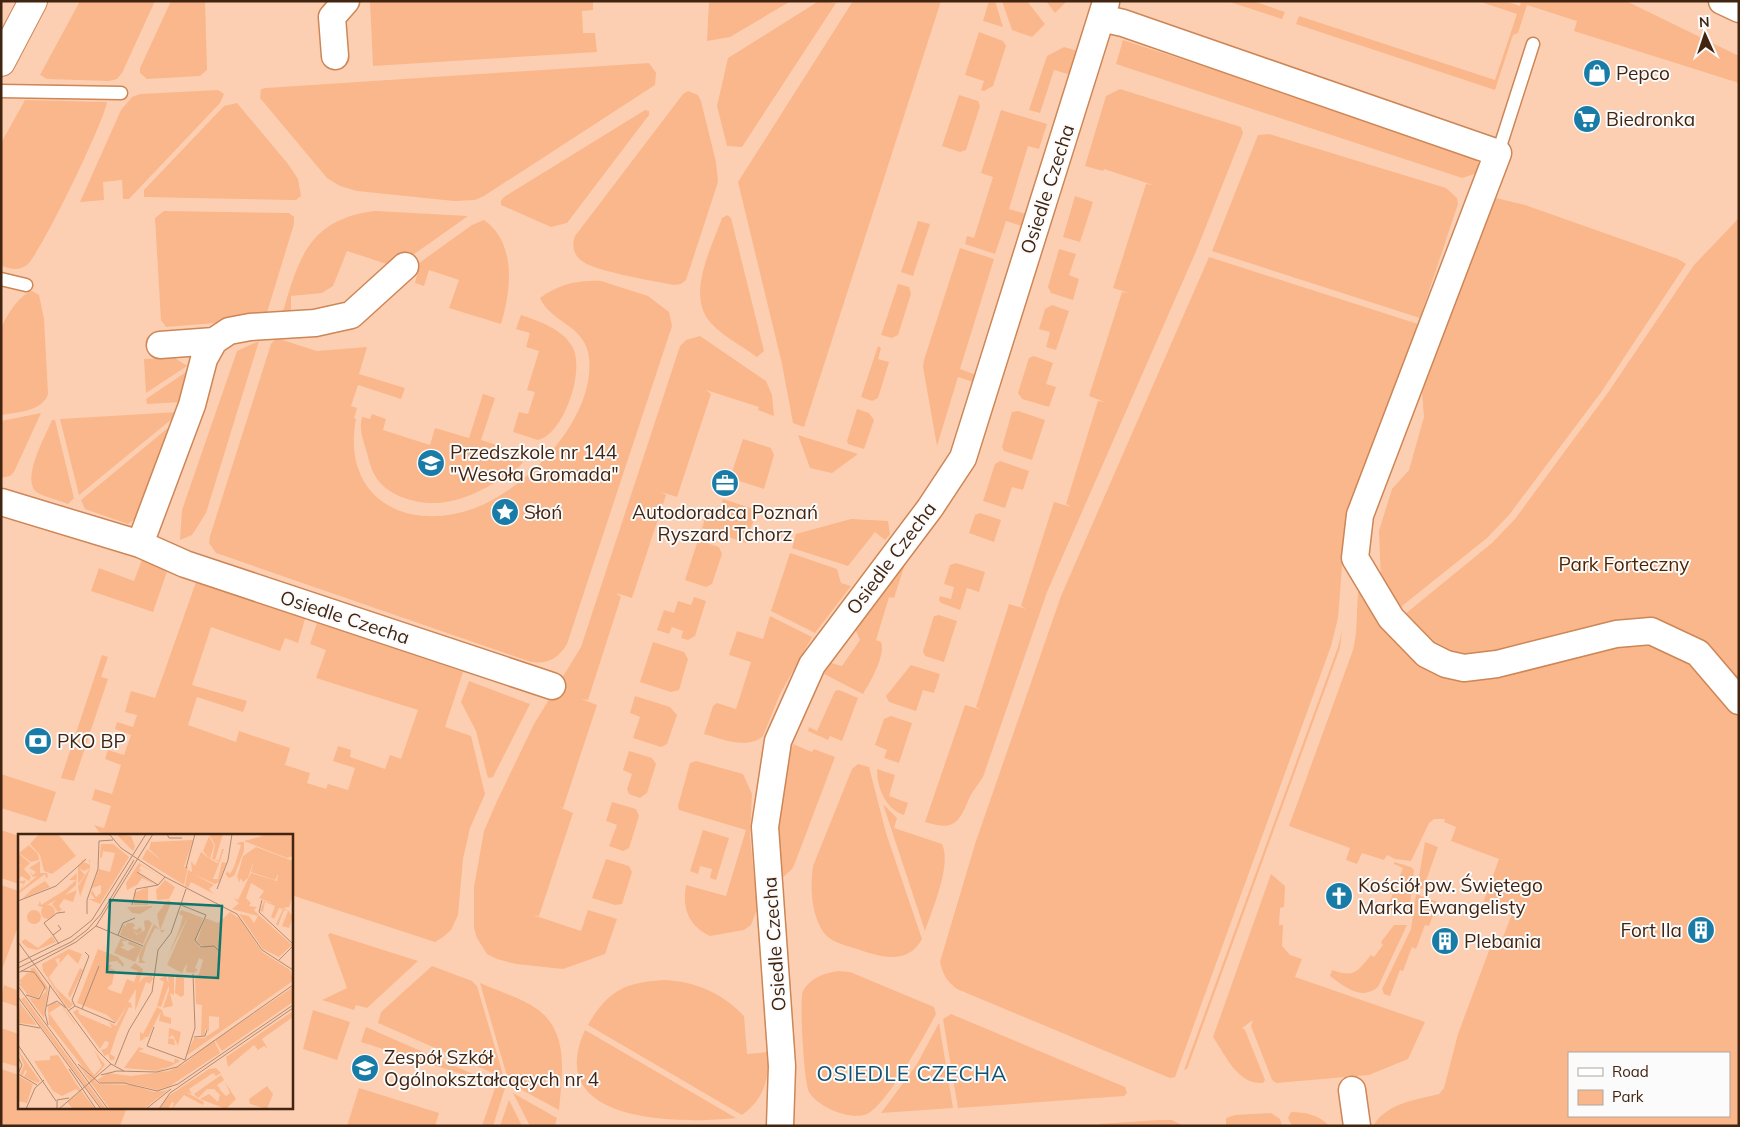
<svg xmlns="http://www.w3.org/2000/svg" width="1740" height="1127" font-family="Mulish,sans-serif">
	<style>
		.green { fill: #fab78b; fill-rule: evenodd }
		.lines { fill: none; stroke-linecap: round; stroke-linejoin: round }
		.service-casing { stroke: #cd8656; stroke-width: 15 }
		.minor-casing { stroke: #cd8656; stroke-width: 29 }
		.tertiary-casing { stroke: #cd8656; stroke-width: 30 }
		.service { stroke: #fff; stroke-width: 12 }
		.minor { stroke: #fff; stroke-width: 26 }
		.tertiary { stroke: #fff; stroke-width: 28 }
		.labels { text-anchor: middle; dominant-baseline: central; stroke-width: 4; stroke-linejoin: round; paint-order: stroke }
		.poi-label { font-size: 19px; fill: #422511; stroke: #fbfbfb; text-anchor: start }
		.street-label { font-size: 19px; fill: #422511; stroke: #fbfbfb }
		.park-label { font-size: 19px; fill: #4f2300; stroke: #fbfbfb }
		.quarter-label { font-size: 21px; letter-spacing: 1px; fill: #0f5270; stroke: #fbfbfb }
		.inset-road { fill: none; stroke: #b28b72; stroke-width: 1 }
		.view { fill: #0f766e; fill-opacity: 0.15; stroke: #0f766e; stroke-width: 2.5 }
		.inset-edge { fill: none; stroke: #422511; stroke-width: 2.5 }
	</style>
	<rect width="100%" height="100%" fill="#fdcfb2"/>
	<path class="green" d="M80,1H155L122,73L117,79L109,81L47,79L40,75Z
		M171,1H205L207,70L200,76L147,79L140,73V68Z
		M370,1H593V10L582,11L583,33H595L597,52L373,66Z
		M709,1H791L730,37L707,41Z
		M819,1L836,3L742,147L727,146L717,106L728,58Z
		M853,1H941L804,427L793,423L782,364L738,182Z
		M989,1H995L1003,27L983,21Z
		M1002,1H1027L1045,24L1032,37L1012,30Z
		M1046,1H1067L1055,13Z
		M1227,1H1253L1285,12L1282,19Z
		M1478,1H1505L1520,6L1521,1H1626L1739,56V83L1574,31L1577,21L1527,5L1518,33L1513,35L1495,90L1296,24L1299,16L1495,80L1517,14Z
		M979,32L1003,41L1006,46L993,86L984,91L981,90L984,81L965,75Z
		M1123,40L1463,151C1473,156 1480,161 1481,172L1462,178L1116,64Z
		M1064,47L1078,51L1071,75L1054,70L1040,113L1029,110L1047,56Z
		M649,63L656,73L655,85L484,196L475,200L454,201L357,191L340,186L327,178L260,98L261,89L266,88Z
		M1120,89L1241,127L1243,133L1197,249L1047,592L983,777C978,785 971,793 968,801C958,826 951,830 925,822L965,705L982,710L976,707L1009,604L1026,609L1021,606L1054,502L1071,507L1066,504L1098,401L1105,402L1089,396L1122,292L1129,293L1113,288L1146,184L1153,185L1104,169L1103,171L1085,166L1106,96Z
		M218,90L224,94L220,103L129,199H123L122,180L103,182L104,200L80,202L121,110L132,97L140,94Z
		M688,91L698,95L701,101L716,162L718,182L686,280L681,284L674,285C654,281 600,272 585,263C574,257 571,247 575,236L683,94Z
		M959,95L978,101L980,106L966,150L960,152L942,146Z
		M25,100L107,102C104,122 41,253 27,265C19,271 10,269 1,266V143Z
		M237,103L288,164L298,179L301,196L296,200L144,197V190L224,106Z
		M645,110L649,111V115L567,223L551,227L501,205V201L504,197Z
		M1001,110L1047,124L1039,149L1028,146L1009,209L1029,215L1025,227L1006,221L995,254L965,244L967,236L974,238L993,177L981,173Z
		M1269,134L1446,188L1457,198L1458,204L1420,318L1212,251L1258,135Z
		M1075,196L1093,202L1080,242L1063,237Z
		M1496,198L1525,205L1678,259L1686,264L1602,391L1509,515L1487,538L1397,610L1381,580L1379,531L1392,489L1409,470L1424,417L1422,391L1488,202Z
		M164,211L289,213L294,217V224L265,319L166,327L161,320L155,218Z
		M375,211L468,216L396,267L347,251L333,286L322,293L291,296V310L287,317L281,318C298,261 307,219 375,211Z
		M727,215L731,218L764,351L757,357C742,346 722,336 710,322C686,294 712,247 722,218Z
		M1739,218V1126H1373C1387,1103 1415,1100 1439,1094L1444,1088L1458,1034L1490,948L1498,950L1512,914L1483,903L1499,859L1451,841L1456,827L1444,822L1445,819H1434L1429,823L1411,861L1395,859L1387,855L1384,860L1362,853L1357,864L1346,860L1350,848L1289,826L1353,650C1360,624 1354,595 1363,569C1374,635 1430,687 1499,671L1496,657C1453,663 1427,651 1399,619L1492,543L1515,519L1607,394L1694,265ZM1569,1053H1729V1116H1569Z
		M484,220C517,243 511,291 501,324L449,308L459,280L429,270L424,286L415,283L417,275L408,271L472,225Z
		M918,221L930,224L913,276L901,272Z
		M960,248L994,259L960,369L979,376L977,383L958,377L937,446L923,367L924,360Z
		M1059,249L1076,254L1069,275L1079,279L1073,300L1051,293L1048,287Z
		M1209,257L1418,324L1343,553L1338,618L1331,646L1175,1077L1170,1078L957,989C946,981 943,974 940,962L975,844L1061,596Z
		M601,281L648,296L669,312L672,326L567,644C558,659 548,664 531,662L216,553L209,543L210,536L271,344L276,338L317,351L367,347L359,374L405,388L401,399L358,385L351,406L357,408L354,418L356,419C341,497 405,534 475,508C528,488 596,418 589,357C585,325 551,323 540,298C559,284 578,280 601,281Z
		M898,284L909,287L911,294L898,335L892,338L881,335Z
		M32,291L39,295L44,319L48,394C42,412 17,412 1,415C1,400 0,335 2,326C7,315 20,294 32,291Z
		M1052,305L1069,311L1056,350L1046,347L1050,332L1039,329L1045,309Z
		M521,315C539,321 562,329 572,346C586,369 564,434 538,440L513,432L519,412L528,414L535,392L527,390L539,351L526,347L530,333L516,329Z
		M700,336L766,381L772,395L774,416L758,410L759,407L706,390L711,394L677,497L661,492L666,495L632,598L616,593L621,597L588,700L581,699L597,705L563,808L557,806L573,813L539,916L533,915L581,931L588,910L617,919L605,954L563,969L516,964L497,959L487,954L477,938L474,928V887L484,831L497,801L534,724L581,647L680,346L686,340Z
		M259,341L206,513L192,535L180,540L182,510L237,351Z
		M878,346L881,348L878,359L889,362L878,398L872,401L861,397Z
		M1034,356L1053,363L1046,384L1056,387L1049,407L1022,399L1018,393L1029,358Z
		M175,358L187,366L146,393L144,359Z
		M189,370L182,402L147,404L146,399Z
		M483,394L495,398L481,440L522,453L523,462L520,466C483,492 442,516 397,495C380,487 372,475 368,457C365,443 358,432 362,417L370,419L372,414L386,419L383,430L430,445L435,428L469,438Z
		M857,409L869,413L874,420L864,449L848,444L847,441Z
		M1018,411L1045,420L1032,460L1004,451L1002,447L1012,412Z
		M178,412V414L79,495L60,419Z
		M41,413L14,472L10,476L1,478V421Z
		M52,420H55L74,498L68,504C59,500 47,498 38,493C19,482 46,435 52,420Z
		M175,422L139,516L128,524L85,509L81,500Z
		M798,435L858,454L832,473L810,468Z
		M743,439L771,448L774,455L764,489L730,478Z
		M1000,461L1029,471L1023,490L1012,487L1005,508L983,501L995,464Z
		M723,499L757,510L746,543L702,528L708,509L719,512Z
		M980,513L1001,520L994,542L969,533L975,515Z
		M851,519L888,521L890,534L885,540L875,532L848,566L792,548L796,534Z
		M698,540L719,547L722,554L712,584L706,587L685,580Z
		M790,553L837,569L841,583L851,586L815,633L771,611Z
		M143,557L169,566L153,612L91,591L99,568L134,581Z
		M956,563L985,572L979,592L967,588L960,610L941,603L939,600L940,596L951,599L954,587L944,584L950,565Z
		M905,564L894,598L889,597L876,640L881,642C886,655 870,683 863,694L824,674L831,663L842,666L860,640L855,629Z
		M196,582L305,619L298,643L285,638L280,651L211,627L192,685L247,701L243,712L197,697L188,725L236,742L239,731L290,748L285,765L310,773L307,783L326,789L328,784L348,790L355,768L333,761L338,746L351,750L350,757L385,769L390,755L401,759L418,710L316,678L326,650L310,644L317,623L463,672L445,727L471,736L485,794L470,828L463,859L458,915L451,930L443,937L435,942L291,895V836H111L99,832L94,825L104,828L111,806L92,800L95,789L112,794L121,765L105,759L108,750L124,755L131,735L115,729L117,722L133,727L137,715L125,712L131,691L155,698Z
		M694,597L706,601L695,636L688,640L681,638L683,631L672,627L669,634L657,630L664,610L674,613L678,601L691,605Z
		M939,615L957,621L944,662L925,656L923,651L934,616Z
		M770,616L812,637L780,694L763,736C747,750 722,739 704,734L713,706L717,703L736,709L751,662L729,655L737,631L763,639Z
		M1342,631L1340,648L1187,1069L1184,1070L1338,647Z
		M653,642L684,652L688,659L679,690L671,692L640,682Z
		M102,655L108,657L101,677L108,679L74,781L61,778Z
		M911,665L940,674L934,693L923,690L916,711L889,702L886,696Z
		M469,681L530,704L493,777L488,778L476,731L461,702Z
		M839,690L858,698L842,741L830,736L828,740L808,731L809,727L817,731L835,691Z
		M635,696L670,707L677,715L667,744L661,747L633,738L640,717L630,713Z
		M891,716L912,723L899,763L884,758L887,750L875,745L884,719Z
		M793,744L812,752L814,749L835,757L795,863L792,869L780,880L775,827L783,776Z
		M629,751L652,758L656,764L647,793L640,798L629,794L627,789L632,774L623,770Z
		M696,761L743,774L752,794L750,835L757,909L751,925L744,930L710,936C688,925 682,908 686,885L726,896L746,830L679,810L678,806L690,763Z
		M858,764L869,767L886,833L922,939C907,967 878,956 854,948C844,945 831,942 824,933C811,914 810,888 813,866L852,769Z
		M877,769L895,775L889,796L908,803L904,815C885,809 877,787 877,769Z
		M1,774L56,792L46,822L1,808Z
		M612,802L636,809L639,816L629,848L623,851L609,846L617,825L606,821Z
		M883,804L897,818L894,828L942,844C952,865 932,910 925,931Z
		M1,830L19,836V884L1,878Z
		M703,830L729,838L716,880L710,878L712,869L700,866L698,874L690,871Z
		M1425,842L1438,847L1423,889L1417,888Z
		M606,859L629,866L632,872L622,904L615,905L592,898Z
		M1394,862L1411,867L1414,870L1409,913H1393L1388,906L1403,868L1394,864Z
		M1271,874L1285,886L1284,907L1280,908L1279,925H1283L1282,946L1290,955L1302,959L1295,977L1425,1022L1408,1059L1369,1075L1276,1083L1272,1080L1251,1026L1253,1020L1242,1028L1245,1030L1265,1080L1263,1083C1238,1085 1226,1056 1213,1037Z
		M1,885L19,891V924L1,972Z
		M1416,894L1438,902L1429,926L1425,925L1416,949L1412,947L1403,971L1400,970L1390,996L1384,994L1382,989L1411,929Z
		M1394,925H1407L1378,987C1361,1001 1345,987 1330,976L1332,970C1355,978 1357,972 1371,955L1374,957L1383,945L1381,942Z
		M330,933L418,961L367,1008L356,1005L354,1010L322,1000L347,988L328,935Z
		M432,966L472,981L477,986L504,1078L378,1023L381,1012Z
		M838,971L850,972L934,1007L936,1014C925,1035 887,1105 867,1114C850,1121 818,1107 809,1092C804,1084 799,999 803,991C810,978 824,973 838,971Z
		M665,980C697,982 722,993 744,1016L747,1054L768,1052C769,1079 765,1098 742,1115L588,1025C608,990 626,982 665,980Z
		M480,983C498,991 521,998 537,1009C570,1032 562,1076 559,1110L509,1083Z
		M4,985L19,991V1007L1,1001Z
		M313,1010L350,1022L337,1060L303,1049Z
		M951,1014L1125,1087L1127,1093L1124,1096L958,1108L943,1019Z
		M939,1023L953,1108L881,1113L917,1064Z
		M366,1027L505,1088L493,1126H482L496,1085L361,1042Z
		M1,1028L19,1034V1067L1,1062Z
		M585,1030L736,1118C679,1124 542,1124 585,1030Z
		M1,1069L19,1075V1108H122L126,1110L120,1126H1Z
		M359,1088L439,1113L435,1126H347Z
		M513,1093L557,1118L555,1126H530Z
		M509,1100L522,1126H500Z
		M1291,1112C1305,1112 1320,1115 1329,1126H1292L1288,1118Z
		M1271,1113L1280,1119L1282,1126H1226V1118L1235,1115Z
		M1158,1120H1172L1184,1126H1096L1100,1124Z"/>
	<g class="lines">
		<g class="service-casing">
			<path id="service" d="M1,91L121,93
				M1498,153L1533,44
				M1,279L26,285"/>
		</g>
		<g class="minor-casing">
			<path id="minor" d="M1722,1L1739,9
				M1101,18L1123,23L1498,153L1360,515L1355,558L1391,618L1426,654L1446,664L1464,668L1497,664L1616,634L1651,631L1698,653L1739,701
				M335,56L332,17L346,1
				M160,345L214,341
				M1,502L140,544L185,564L552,686
				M140,544L192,405L204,359L214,341L229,331L250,327L315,323L351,315L405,266
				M1352,1090L1357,1126
				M780,1126L782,1066L765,827L778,741L812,665L930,508L963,458L1106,2"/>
		</g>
		<g class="tertiary-casing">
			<path id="tertiary" d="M1,62L33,1"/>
		</g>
		<use href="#service" class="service"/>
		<use href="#minor" class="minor"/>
		<use href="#tertiary" class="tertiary"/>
	</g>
	<defs>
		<g id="shop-disc" transform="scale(1.4375)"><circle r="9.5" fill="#197ca7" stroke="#fbfbfb"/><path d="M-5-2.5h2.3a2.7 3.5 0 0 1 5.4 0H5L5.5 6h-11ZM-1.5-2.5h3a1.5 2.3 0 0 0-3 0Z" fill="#fff"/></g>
		<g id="supermarket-disc" transform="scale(1.4375)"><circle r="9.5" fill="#197ca7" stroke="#fbfbfb"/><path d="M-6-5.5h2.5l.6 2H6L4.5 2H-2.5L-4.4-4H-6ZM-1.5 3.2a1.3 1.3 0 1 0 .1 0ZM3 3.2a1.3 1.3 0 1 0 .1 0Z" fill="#fff"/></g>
		<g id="school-disc" transform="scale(1.4375)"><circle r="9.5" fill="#197ca7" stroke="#fbfbfb"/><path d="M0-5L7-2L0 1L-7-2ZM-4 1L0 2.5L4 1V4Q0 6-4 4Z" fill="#fff"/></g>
		<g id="office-disc" transform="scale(1.4375)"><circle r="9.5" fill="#197ca7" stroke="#fbfbfb"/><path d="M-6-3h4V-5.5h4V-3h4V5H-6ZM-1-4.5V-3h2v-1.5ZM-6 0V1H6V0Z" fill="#fff"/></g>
		<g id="sight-disc" transform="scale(1.4375)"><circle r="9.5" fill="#197ca7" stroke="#fbfbfb"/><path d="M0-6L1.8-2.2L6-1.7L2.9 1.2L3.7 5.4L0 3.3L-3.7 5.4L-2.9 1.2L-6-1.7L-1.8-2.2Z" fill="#fff"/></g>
		<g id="bank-disc" transform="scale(1.4375)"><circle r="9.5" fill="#197ca7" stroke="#fbfbfb"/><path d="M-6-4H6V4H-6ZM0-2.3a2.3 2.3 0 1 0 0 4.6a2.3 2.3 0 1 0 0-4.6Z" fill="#fff"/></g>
		<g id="church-disc" transform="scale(1.4375)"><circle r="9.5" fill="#197ca7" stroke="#fbfbfb"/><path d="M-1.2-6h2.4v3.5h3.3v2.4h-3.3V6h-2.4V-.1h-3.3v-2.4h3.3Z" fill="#fff"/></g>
		<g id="building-disc" transform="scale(1.4375)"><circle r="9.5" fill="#197ca7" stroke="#fbfbfb"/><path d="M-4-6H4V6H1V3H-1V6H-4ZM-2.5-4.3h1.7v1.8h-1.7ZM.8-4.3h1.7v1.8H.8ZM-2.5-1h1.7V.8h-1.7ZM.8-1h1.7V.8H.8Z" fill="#fff"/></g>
	</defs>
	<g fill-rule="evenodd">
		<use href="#shop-disc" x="1597" y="73"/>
		<use href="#supermarket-disc" x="1587" y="119"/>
		<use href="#school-disc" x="431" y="463"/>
		<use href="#office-disc" x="725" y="483"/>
		<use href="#sight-disc" x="505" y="512"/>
		<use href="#bank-disc" x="38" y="741"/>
		<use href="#church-disc" x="1339" y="896"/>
		<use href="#building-disc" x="1701" y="930"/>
		<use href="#building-disc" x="1445" y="941"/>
		<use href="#school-disc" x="365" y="1068"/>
	</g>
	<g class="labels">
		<g class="poi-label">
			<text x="1616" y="73">Pepco</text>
			<text x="1606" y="119">Biedronka</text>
			<text x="450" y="452">Przedszkole nr 144<tspan x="450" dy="22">"Wesoła Gromada"</tspan></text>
			<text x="524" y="512">Słoń</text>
			<text x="725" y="512" text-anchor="middle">Autodoradca Poznań<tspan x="725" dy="22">Ryszard Tchorz</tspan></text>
			<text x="57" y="741">PKO BP</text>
			<text x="1358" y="885">Kościół pw. Świętego<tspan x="1358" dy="22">Marka Ewangelisty</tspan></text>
			<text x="1682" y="930" text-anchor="end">Fort IIa</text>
			<text x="1464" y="941">Plebania</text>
			<text x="384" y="1057">Zespół Szkół<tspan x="384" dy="22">Ogólnokształcących nr 4</tspan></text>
		</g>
		<g class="street-label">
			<text transform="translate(1047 189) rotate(-72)">Osiedle Czecha</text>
			<text transform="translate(891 558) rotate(-53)">Osiedle Czecha</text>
			<text transform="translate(345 617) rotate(18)">Osiedle Czecha</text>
			<text transform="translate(774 944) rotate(-94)">Osiedle Czecha</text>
		</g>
		<g class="park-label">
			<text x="1624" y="564">Park Forteczny</text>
		</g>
		<g class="quarter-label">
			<text x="912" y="1073">OSIEDLE CZECHA</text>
		</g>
	</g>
	<g transform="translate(18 834)">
		<rect width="275" height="275" fill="#fdcfb2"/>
		<path d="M21,0H40L58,22L34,40L26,37L22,21L12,10ZM98,0L113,2L117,12L115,17ZM191,0H205L197,26H201L204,15H206L202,27L195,45H200L204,28L208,29L201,48L197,50L175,40L196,51L191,55L196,60L173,48L170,54L167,52L170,36L174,38L173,27L177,32L183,18L192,25L199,29L202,28L194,25L197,11ZM235,0H275V22L269,24L226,7L245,2ZM191,2L196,11L192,25L185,17ZM175,6L166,33H170L166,51L124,25L129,15L145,28L131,15L133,8ZM222,8H226V17L216,42L211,44L208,41L209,37L212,40L216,33L223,11L218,10ZM83,10H95L111,23L82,70L70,65H77L73,60L74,56L78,63L83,59V51L74,54L81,35L92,38L97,19L85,17L84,23L82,24ZM11,11L20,20L21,26L13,28L1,19ZM238,13L275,27V62L271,73L265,74L271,77L275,83L271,94L264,92L270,77L266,76L260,92L258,90L265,75L261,74L256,85L253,83L257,72L247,68L245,78L242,77L246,67L256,70L241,64L246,57L233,49L228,64L233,69L231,72L239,73L236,76L241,81L274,111L261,123L245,115L221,80L231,82L236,89L240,82L214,75L221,69L215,64L220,66L233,39L259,47L260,40L257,46L233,38L236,26L230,44L225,48L223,44L221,49L220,43L218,47L225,22ZM0,19L12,29L6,35L13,43L11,47L3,42L0,47V30L6,34L0,29ZM65,26H72V35L62,63L60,52L72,34L66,37L61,34L67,41L60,50V32L66,28L72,31L71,26H68L62,29ZM22,27V39H29L30,43L13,53L28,44L27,40L0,60L6,50L0,48L8,46L4,55L19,42L15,43L10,36L15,41L18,38L11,34ZM121,29L145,44L123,31L121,35L124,37L119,38L136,50L124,44L119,51L109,56L108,49ZM59,39L58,51L47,61L59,56L55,68L46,65L41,72L44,76L40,78L34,70L38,66L25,73L20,72L22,67L23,71L47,56L58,46H51ZM147,46L157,53L151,65L139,66L138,56ZM27,47L32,53L4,65L14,55ZM130,53V71H116V59ZM150,66L159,71L153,69L142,96H147L144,99L142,96L139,80ZM23 78a7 7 0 1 1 14 0a7 7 0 1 1-14 0ZM109,73L134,72V73L122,80L114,79ZM9 83a7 7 0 1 1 14 0a7 7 0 1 1-14 0ZM163,76L172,79L150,122L161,96L165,82L161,80ZM212,78L222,85L244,118L272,136L275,147L168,222L176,204H186L201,194V183L191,182V197L187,195V201L183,202L184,171L178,170L177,143L181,140L185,126L181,124L177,134L180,136L176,139L168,138L169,129L164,139L149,131L172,79L185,84L175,116L178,107L181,113L186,114L179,107L187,84L200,89ZM130,86L134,89L125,110L102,101L106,89L107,93L109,89H115L117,92L114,94L118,96L123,93L124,97L120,100L114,96L119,101L127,96L126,87ZM136,90L141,95L137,94L128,112L124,126L128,129H121V121ZM34,102L38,108L19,116L10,114L3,108L7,105L20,114ZM103,104L110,107H104L106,112L102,113L110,117L117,113L110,110L111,107L124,113L117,128L96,119ZM51,115L64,120L60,130L50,120L41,130L42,124L37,125L40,131L31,143L38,154L55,170L52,174H50L24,138L43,163L25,137L24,130ZM80,115L100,123L106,130L105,133L99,127L90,128L92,130L88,131H94L92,134L97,136L94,150L89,154L92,156L103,160L109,145L116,148L120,137L112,134L117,129L125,135L121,149L126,143L134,142L135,145L132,150L128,148L117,177L118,155L110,168L113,169L114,174L111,173L99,199L92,220L97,223L96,226H92L90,220L87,222L82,218L86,221L83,216L89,214L91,208L87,207L82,215L55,178L60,175L61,180L94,194L91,188L98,192L110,170L98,189L89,181L59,169ZM16,133L30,154L26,184L11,164L21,165L28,157L12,135ZM62,134L65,136L52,164L50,160ZM15,138L26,152L20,164L10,161L1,150L4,148H0L9,139ZM148,142L151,151L143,173L139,172L146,148L141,145ZM156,142V161L152,159L155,172L145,174L151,156L150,143ZM158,142L166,144V161L163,163L157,159ZM275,153V168L204,217L197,206ZM6,163L88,275H84L3,165ZM36,168L43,170L51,181L57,190V191L43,171L31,179L76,241L84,232L76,216L87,231L77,243L79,246L90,239L113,242L151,237L166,230L196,206L202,219L152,252L139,256L110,249H83L71,241L31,190L30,173ZM2,169L19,191L0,189ZM139,173L144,176L146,182L153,184V190L141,187L143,177L130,203H125L128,204L122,207V198L125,200ZM275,177V183L244,205L250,215L246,212L240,216L236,211L210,233L208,223ZM151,194L163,198L160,212L155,201L150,204L156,205L157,211L150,210ZM121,213L126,215L120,217L156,229L157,224L162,227L151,233L137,236L151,234L163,228L154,233L140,237L106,234ZM0,216L22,247L20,249L6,243L9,237L7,236L5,242L2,240L6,231ZM40,221L59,251L77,275H48L54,274L49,268L62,258L58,255L44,262L35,257L16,227L32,226V222ZM60,231L80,250L114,251L136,258L150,256L126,275H92ZM198,234L203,239L198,242L195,239L171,255L174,260L168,258L186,268L185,271L166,261L154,275L156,269L154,268L150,275H142L149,263L191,235ZM203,241L206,246L199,251L203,257L208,262L212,259L207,248L218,265L208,275L182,265L191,260L200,268L202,261L196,255H189L180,264L176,260ZM0,242L15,250L9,269L0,267ZM249,252L255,260L249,275L232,270L231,265Z" fill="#fab78b"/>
		<path class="inset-road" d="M91,0L103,14L147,43L219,80L244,116L275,136M149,0L151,4H164M168,34L177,0M119,38L140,51M199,55L210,26L214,0M244,66L241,78L275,110M0,67L38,52L68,25M114,71L118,55L140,51L147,43M163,71L188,81L177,106L183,113L196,112L202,118M69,80V66L80,35L81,7L95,6M40,91L43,95L35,101L41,110M78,92L125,112M35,101L26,89L39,79L47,78M100,101L105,89L117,84M0,108L80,217L93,230M261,126L275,112M0,129L53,103L74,86L128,0M0,134L53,108L69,96L83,80L116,26M3,137L16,138L27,153L21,165L8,161M0,139L58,108L78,92L135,0M0,152L90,275M0,163L83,275M29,172L39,167L48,174M57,172L54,166L71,122L67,118M64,175L81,132M50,177L57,172L97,189M0,190L22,194M30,191L27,179L32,151M136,193L129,212L167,226M176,203L187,202L189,196M0,211L38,267M0,223L4,231L0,240M167,226L177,194L175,140M60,230L81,249H106L139,257L160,250M97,231L111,196L134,158L140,116L153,99L168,55M51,235L78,275M0,240L19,251M83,241L99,237L139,238L159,233L275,151M160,250L275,171M8,275L17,254L26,246M39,275V266L51,264M41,275L93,230L106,237M128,275L153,255M141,275L152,259L275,174"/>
		<path class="view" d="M92,66L204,72L200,144L89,138Z"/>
		<rect width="275" height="275" class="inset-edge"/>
	</g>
	<rect width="1740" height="1127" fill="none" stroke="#422511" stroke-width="5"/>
	<rect x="1568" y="1052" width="162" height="65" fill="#fbfbfb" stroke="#b1a59d"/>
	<rect x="1578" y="1068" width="25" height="8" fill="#ffffff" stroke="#b1a59d"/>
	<text x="1612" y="1077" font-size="15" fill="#422511">Road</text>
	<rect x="1578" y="1090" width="25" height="15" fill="#fab78b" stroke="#b1a59d"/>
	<text x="1612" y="1102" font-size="15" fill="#422511">Park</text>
	<g transform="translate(1705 35) rotate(357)" stroke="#fbfbfb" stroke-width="4" paint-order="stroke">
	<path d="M0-4L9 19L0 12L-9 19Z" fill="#422511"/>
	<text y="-8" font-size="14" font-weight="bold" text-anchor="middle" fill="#422511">N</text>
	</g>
</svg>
